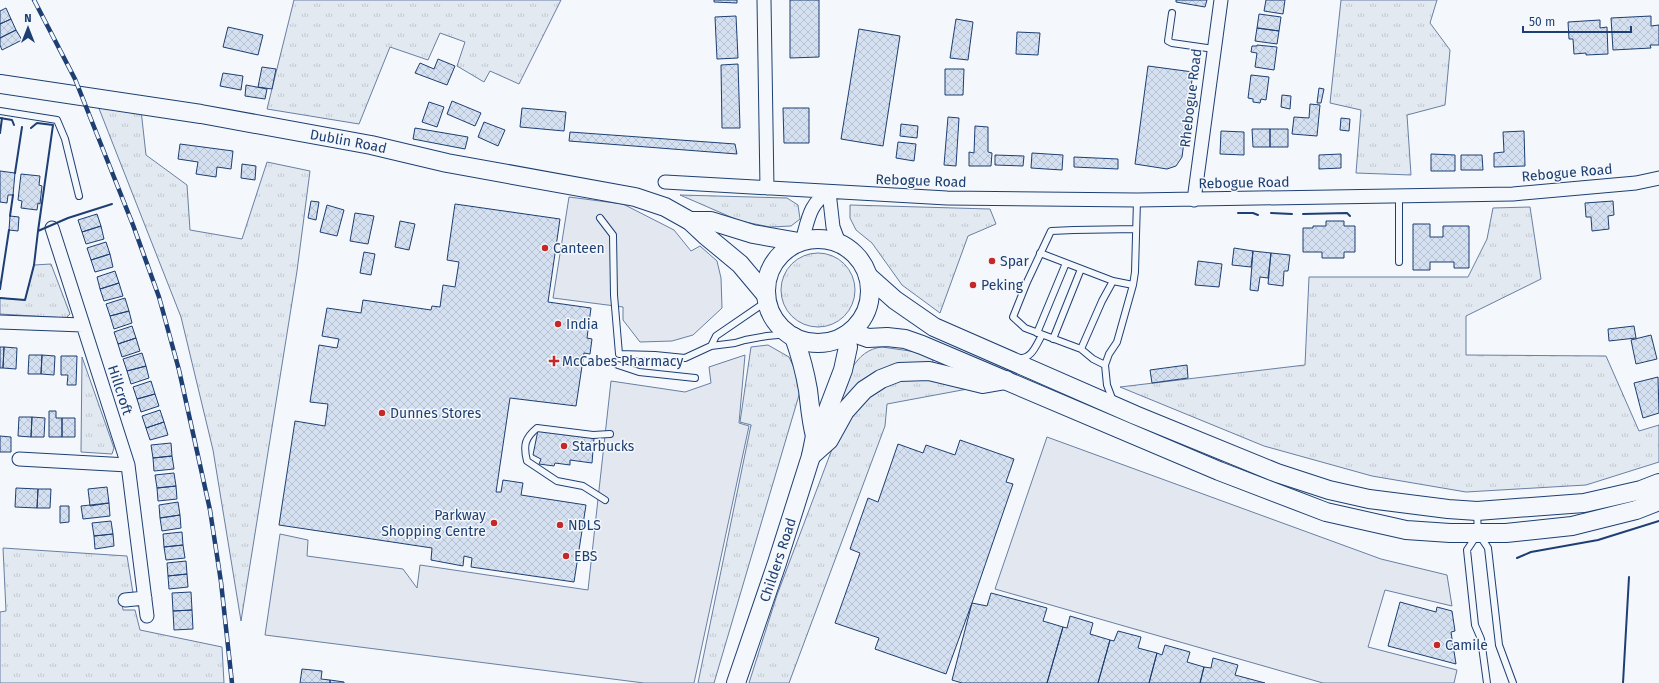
<svg xmlns="http://www.w3.org/2000/svg" width="1659" height="683" font-family="'Fira Sans',sans-serif">
	<style>
		.grass { fill: url(#grass-tufts); stroke: #687fa3 }
		.parking { fill: #e3e8f0; stroke: #687fa3 }
		.building { fill: url(#building-cross-hatch); stroke: #1d3f73 }
		.lines { fill: none; stroke-linecap: round; stroke-linejoin: round }
		.service-casing { stroke: #1d3f73; stroke-width: 8 }
		.minor-casing { stroke: #1d3f73; stroke-width: 15 }
		.secondary-casing { stroke: #1d3f73; stroke-width: 20 }
		.service { stroke: #f4f7fb; stroke-width: 6 }
		.minor { stroke: #f4f7fb; stroke-width: 13 }
		.secondary { stroke: #f4f7fb; stroke-width: 18 }
		.rail-casing { stroke: #1d3f73; stroke-width: 4.5 }
		.rail { stroke: #f4f7fb; stroke-width: 3; stroke-dasharray: 9; stroke-linecap: butt }
		.wall { stroke: #1d3f73; stroke-width: 2 }
		.poi-dot { fill: #c62828; stroke: #f4f7fb; stroke-width: 1.5 }
		.labels { text-anchor: middle; dominant-baseline: central; stroke-width: 3; stroke-linejoin: round; paint-order: stroke }
		.street-label { font-size: 14px; fill: #1d3f73; stroke: #f4f7fb }
		.poi-label { font-size: 14px; fill: #1d3f73; stroke: #f4f7fb; text-anchor: start }
	</style>
	<defs>
		<pattern id="grass-tufts" width="24" height="20" patternUnits="userSpaceOnUse"><rect width="24" height="20" fill="#e3e9f0"/><path d="M3 7l-1-3M5 7V3M7 7l1-3M15 17l-1-3M17 17v-4M19 17l1-3" fill="none" stroke="#c2c9d1"/></pattern>
		<pattern id="building-cross-hatch" width="8" height="8" patternUnits="userSpaceOnUse"><rect width="8" height="8" fill="#d5e0f0"/><path d="M0 0l8 8M0 8l8-8" fill="none" stroke="#b6c1d1"/></pattern>
	</defs>
	<rect width="100%" height="100%" fill="#f4f7fb"/>
	<path class="grass" d="M294,0H561L519,84L490,71L484,82L457,66L465,42L440,33L428,60L390,47L359,124L267,109Z
		M1341,0H1437L1430,23L1450,50L1445,105L1407,115L1411,175L1356,173L1361,110L1330,103Z
		M98,106L141,110L146,155L187,185L190,230L242,239L267,162L310,171L297,271L241,621L213,450L181,317Z
		M680,195L787,198L798,205L800,219L791,226L770,227L740,221Z
		M850,205L990,209L996,224L968,236L940,313L902,285L872,243L856,230L850,218Z
		M1530,207L1541,279L1466,316V355L1606,356L1639,431L1659,425V462L1586,485L1466,492L1372,476L1264,446L1120,387L1305,365L1309,277H1468L1487,239L1493,208Z
		M781 290a37 37 0 1 1 74 0a37 37 0 1 1-74 0Z
		M51,264L70,314L66,318L0,314V298L25,300L34,265Z
		M768,345L789,357L802,385L714,683H698L751,425L740,422L751,347Z
		M882,347L917,352L931,357L933,361L932,365L840,405L838,402C846,380 854,350 882,347Z
		M82,357L114,448L112,454L81,452Z
		M927,377L973,388L887,404L885,426L789,683H749L777,595L840,428L874,392L897,380Z
		M3,548L127,556L133,593L121,595L123,610H135L140,630L222,647L224,683H0V612L6,611Z"/>
	<path class="parking" d="M569,197L623,204L674,230L691,251L700,246L717,261L721,278L722,308L693,335L672,341L640,342L623,320V307L553,298Z
		M745,355L739,423L749,426L694,683H644L265,635L280,534L308,540L307,556L403,569L417,588L420,565L588,590L611,381L685,392L711,383L709,367Z
		M1047,437L1381,559L1447,575L1452,606L1385,590L1368,647L1457,670L1454,683H1323L995,589Z"/>
	<path class="building" d="M714,0H737V3L714,2Z
		M790,0H819V57L790,58Z
		M1176,0H1207L1205,7L1176,2Z
		M1266,0H1285L1283,14L1264,11Z
		M6,8L11,19L0,24V11Z
		M1259,14L1281,17L1279,31L1257,28Z
		M736,16L738,58L717,59L715,17Z
		M1651,16V26L1659,25V45H1650L1651,48L1613,50L1611,18Z
		M11,19L16,30L0,38V24Z
		M956,19L973,22L968,60L950,58Z
		M1600,20V28L1607,27L1608,54L1586,55V53L1574,54L1573,39H1569L1568,22Z
		M228,27L263,35L258,55L223,47Z
		M1257,28L1279,31L1277,44L1255,41Z
		M859,29L900,36L883,146L841,139Z
		M16,30L22,40L2,50L0,45V38Z
		M1017,32L1040,33L1038,55L1016,54Z
		M1257,45L1277,47L1274,70L1255,67L1257,53L1251,52L1252,46H1257Z
		M438,59L455,66L447,85L415,73L420,63L434,69Z
		M738,64L740,128H722L721,65Z
		M1148,66L1193,72L1182,157L1176,166L1167,169L1135,164Z
		M262,67L276,69L272,89L258,87Z
		M945,69H964L963,95H945Z
		M223,73L243,76L241,90L220,86Z
		M1251,75L1269,77L1266,100L1261,99L1260,103L1253,102V99L1248,98Z
		M246,85L267,89L265,99L245,96Z
		M1319,88L1324,89L1321,103H1317Z
		M1282,95L1291,96L1290,109L1281,107Z
		M452,101L481,113L475,126L447,114Z
		M429,102L444,107L437,127L422,122Z
		M1310,104L1320,105L1317,136L1292,134L1294,117L1309,118Z
		M522,108L566,112L564,131L520,127Z
		M783,108H809V143H784Z
		M948,117L959,118L956,166L944,165Z
		M1341,118L1350,119L1349,131L1340,130Z
		M484,122L505,130L498,146L478,137Z
		M901,124L918,126L917,138L900,136Z
		M975,126L988,127V152L992,153L991,166H969V152L974,153Z
		M415,128L468,137L465,149L413,139Z
		M1252,129H1270V147H1253Z
		M1270,129H1288V147H1270Z
		M1221,131L1244,132V155L1220,154Z
		M1524,131L1525,166L1494,167V153L1504,152L1503,132Z
		M570,132L735,144L737,154L569,141Z
		M898,142L916,144L914,161L896,158Z
		M180,144L233,151L231,169L217,167L216,177L196,174L198,162L178,159Z
		M1032,153L1063,155L1062,170L1031,168Z
		M1341,154V168L1319,169V155Z
		M1431,154L1455,155V171H1431Z
		M995,155L1024,156L1023,166L995,165Z
		M1461,155H1482L1483,170H1461Z
		M1074,157L1118,159V169L1074,167Z
		M242,164L256,166L255,180L241,178Z
		M0,171L15,173L13,195H8L7,203L0,202Z
		M21,174L40,176L39,185L42,186L40,204L38,203L37,210L21,208L22,201L18,200Z
		M311,201L319,202L316,220L308,218Z
		M1613,201L1614,215L1608,216L1609,229L1592,231L1591,217H1586L1585,203Z
		M455,204L560,219L548,302L591,308L587,338L592,339L590,354L584,353L576,406L510,398L496,492H501L503,480L523,483L521,495L586,505L574,582L471,567L472,558L464,556L463,566L431,560L432,548L279,525L295,421L325,426L328,404L310,402L319,345L337,348L339,339L322,336L327,308L361,313L363,300L431,310L432,306L440,307L443,285L455,287L459,262L447,260Z
		M327,205L344,210L337,236L320,232Z
		M355,213L374,216L368,244L350,241Z
		M97,214L101,226L82,232L78,220Z
		M10,216L19,217L18,231L9,230Z
		M400,221L415,224L409,250L395,247Z
		M1326,221H1344V226H1355V252H1344V258H1322V252H1303V228H1313V226H1326Z
		M1413,224H1430V237H1443V226H1469V268H1454V262H1430V270H1413Z
		M101,226L104,239L86,244L82,232Z
		M106,242L110,254L91,260L87,248Z
		M1234,248L1253,251L1251,267L1232,265Z
		M1253,251L1271,253L1268,278L1260,277L1258,291L1250,290Z
		M364,252L375,254L371,275L360,273Z
		M1271,253L1290,255L1288,271H1284L1283,286L1268,284Z
		M110,254L113,267L95,272L91,260Z
		M1198,261L1222,264L1219,287L1195,285Z
		M115,271L119,283L100,289L97,277Z
		M119,283L123,296L104,301L100,289Z
		M125,298L129,311L110,316L106,304Z
		M129,311L132,323L114,329L110,316Z
		M132,326L136,338L118,344L114,332Z
		M1634,326L1636,338L1609,341L1608,329Z
		M1651,335L1657,359L1636,364L1631,340Z
		M136,338L140,351L122,357L118,344Z
		M0,347H4L3,368H0Z
		M4,347L17,348L16,369L3,368Z
		M142,353L146,366L127,371L123,359Z
		M29,355H42L41,374H28Z
		M42,355L55,356L54,375L41,374Z
		M61,356H77L76,385H67L68,375H61Z
		M1187,365L1188,378L1152,383L1150,370Z
		M146,366L149,378L131,384L127,371Z
		M1658,377L1659,413L1643,418L1634,383Z
		M151,381L155,394L137,399L133,387Z
		M155,394L159,406L141,412L137,399Z
		M160,410L164,422L146,428L142,416Z
		M49,411H56V418H62V437H49Z
		M19,417H32L31,437L18,436Z
		M32,417L45,418L44,437H31Z
		M62,418H75V437H62Z
		M164,422L168,435L150,440L146,428Z
		M538,430L594,438L592,463L570,460V465L555,463L554,466L539,464L541,459L533,455Z
		M0,436L11,437V452H0Z
		M960,440L1014,459L1006,482L1013,484L972,603L946,674L875,649L879,638L835,623L860,553L850,549L868,498L878,502L898,444L923,453L926,445L955,455Z
		M171,443L172,456L153,458L151,445Z
		M172,456L174,469L154,471L153,458Z
		M174,473L176,486L157,488L155,475Z
		M176,486L177,499L158,501L157,488Z
		M107,487L109,503L90,506L88,489Z
		M16,488L38,489L37,508L15,507Z
		M38,489H51L50,508H37Z
		M178,502L180,515L160,518L159,505Z
		M109,503L110,516L83,519L81,506Z
		M60,506H69V522L60,523Z
		M180,515L181,528L162,531L160,518Z
		M111,521L113,534L94,536L92,523Z
		M182,532L183,545L164,547L163,534Z
		M113,534L114,546L95,549L94,536Z
		M183,545L185,558L166,560L164,547Z
		M186,561L187,574L168,576L167,563Z
		M187,574L188,587L169,589L168,576Z
		M191,592L192,610L173,611L172,593Z
		M991,593L1047,608L1043,621L1063,627L1047,683H962L952,680L972,603L987,606Z
		M1400,602L1436,612L1437,607L1452,611L1455,631L1451,632L1456,664L1388,646Z
		M192,610L193,629L174,630L173,611Z
		M1070,616L1093,623L1090,634L1110,640L1098,683H1047L1063,627L1067,628Z
		M1118,631L1141,637L1138,648L1157,653L1149,683H1098L1110,640L1114,641Z
		M1165,645L1190,652L1187,662L1204,667L1200,683H1149L1157,653L1162,655Z
		M1213,658L1238,665L1235,675L1265,683H1200L1204,667L1211,668Z
		M302,669L322,671L321,679L330,680V683H300Z
		M330,680L344,682V683H330Z"/>
	<g class="lines">
		<g class="service-casing">
			<path id="service" d="M1172,13L1168,41L1172,43L1214,49
				M0,111L57,120L65,139L79,196
				M1399,197V262
				M600,218L613,235L614,295L619,354L655,355L685,358L711,346L735,343L745,340L767,336L789,334
				M1040,253L1113,281
				M1037,333L1066,263
				M1053,339L1081,269
				M711,346L716,336L767,301
				M1081,349L1025,328L1013,317L1027,282L1051,231L1074,230L1136,229
				M1017,358C1032,360 1036,345 1042,335
				M618,365L639,372L695,378
				M1105,365L1093,359L1081,349L1102,301L1113,281L1133,285
				M1113,401L1107,385L1105,365L1109,354L1117,342L1133,285L1135,272L1137,200
				M605,500L583,486L557,481L527,461C523,445 525,438 537,428L593,435L610,434
				M1477,513L1478,533L1488,548L1499,645L1513,683
				M1477,535L1467,550L1475,625L1481,639L1487,683"/>
		</g>
		<g class="minor-casing">
			<path id="minor" d="M764,0L767,188
				M665,182L947,198L1137,200L1513,194L1636,183L1659,178
				M1194,200L1221,0
				M52,228L128,465L147,616
				M802,241C808,221 809,203 829,192L833,227L839,243
				M0,322L83,325
				M19,459L128,465
				M125,600L145,598"/>
		</g>
		<g class="secondary-casing">
			<g id="secondary">
				<path id="s1" d="M0,84L201,114L371,145L447,163L635,197L665,207L690,221L705,235L740,264L766,295"/>
				<path d="M690,221H711L753,234L799,242"/>
				<circle cx="818" cy="291" r="52"/>
				<path d="M868,276L895,300L934,327L1135,415L1277,473L1329,490L1369,499L1448,509L1477,511L1584,503L1641,490L1659,483"/>
				<path d="M851,332L868,338L887,337L905,339L922,345L1219,471L1326,512L1406,530L1450,533H1506L1572,526L1636,510L1659,501"/>
				<path d="M794,337C800,354 805,372 808,390C810,406 811,421 815,436"/>
				<path d="M811,456L829,440L845,411L864,390L881,379L899,372L929,371L983,384L1006,380"/>
				<path id="s2" d="M736,683L777,563L811,456L815,436L824,420L843,370L848,347L846,335"/>
			</g>
		</g>
		<use href="#service" class="service"/>
		<use href="#minor" class="minor"/>
		<use href="#secondary" class="secondary"/>
		<g class="rail-casing">
			<path id="rail" d="M34,0L75,79L133,225L159,297L179,370L210,510L221,582L232,683"/>
		</g>
		<use href="#rail" class="rail"/>
		<path class="wall" d="M0,118L12,120L14,125
			M31,128L37,123L53,125L38,231
			M0,133L2,118
			M15,173L22,127
			M1238,213H1253L1258,215
			M1271,213L1292,214
			M1303,214L1347,213L1350,216
			M10,216L13,195
			M0,289L9,230
			M0,298L25,300L34,265L38,231L68,218L112,204
			M1517,558L1531,552L1598,540L1659,521
			M1623,683L1629,577"/>
	</g>
	<g class="poi-dot">
		<circle cx="545" cy="248" r="4"/>
		<circle cx="992" cy="261" r="4"/>
		<circle cx="973" cy="285" r="4"/>
		<circle cx="558" cy="324" r="4"/>
		<path d="M552 355h4v4h4v4h-4v4h-4v-4h-4v-4h4z"/>
		<circle cx="382" cy="413" r="4"/>
		<circle cx="564" cy="446" r="4"/>
		<circle cx="494" cy="523" r="4"/>
		<circle cx="560" cy="525" r="4"/>
		<circle cx="566" cy="556" r="4"/>
		<circle cx="1437" cy="645" r="4"/>
	</g>
	<g class="labels">
		<g class="street-label">
			<text transform="translate(1191 98) rotate(-83)">Rhebogue Road</text>
			<text stroke="none"><textPath href="#s1" startOffset="353">Dublin Road</textPath></text>
			<text transform="translate(1567 173) rotate(-5)">Rebogue Road</text>
			<text transform="translate(921 181) rotate(2)">Rebogue Road</text>
			<text transform="translate(1244 183) rotate(-1)">Rebogue Road</text>
			<text transform="translate(120 390) rotate(72)">Hillcroft</text>
			<text stroke="none"><textPath href="#s2" startOffset="130">Childers Road</textPath></text>
		</g>
		<g class="poi-label">
			<text x="553" y="248">Canteen</text>
			<text x="1000" y="261">Spar</text>
			<text x="981" y="285">Peking</text>
			<text x="566" y="324">India</text>
			<text x="562" y="361">McCabes Pharmacy</text>
			<text x="390" y="413">Dunnes Stores</text>
			<text x="572" y="446">Starbucks</text>
			<text x="486" y="515" text-anchor="end">Parkway<tspan x="486" dy="16">Shopping Centre</tspan></text>
			<text x="568" y="525">NDLS</text>
			<text x="574" y="556">EBS</text>
			<text x="1445" y="645">Camile</text>
		</g>
	</g>
	<g transform="translate(28 28)" stroke="#f4f7fb" stroke-width="3" paint-order="stroke">
	<path d="M0-3L7 15L0 10L-7 15Z" fill="#1d3f73"/>
	<text y="-6" font-size="11" font-weight="bold" text-anchor="middle" fill="#1d3f73">N</text>
	</g>
	<path d="M1523 26v6h108v-6" fill="none" stroke="#1d3f73" stroke-width="2"/>
	<text x="1529" y="26" font-size="12" fill="#1d3f73" stroke="#f4f7fb" stroke-width="3" paint-order="stroke">50 m</text>
</svg>
